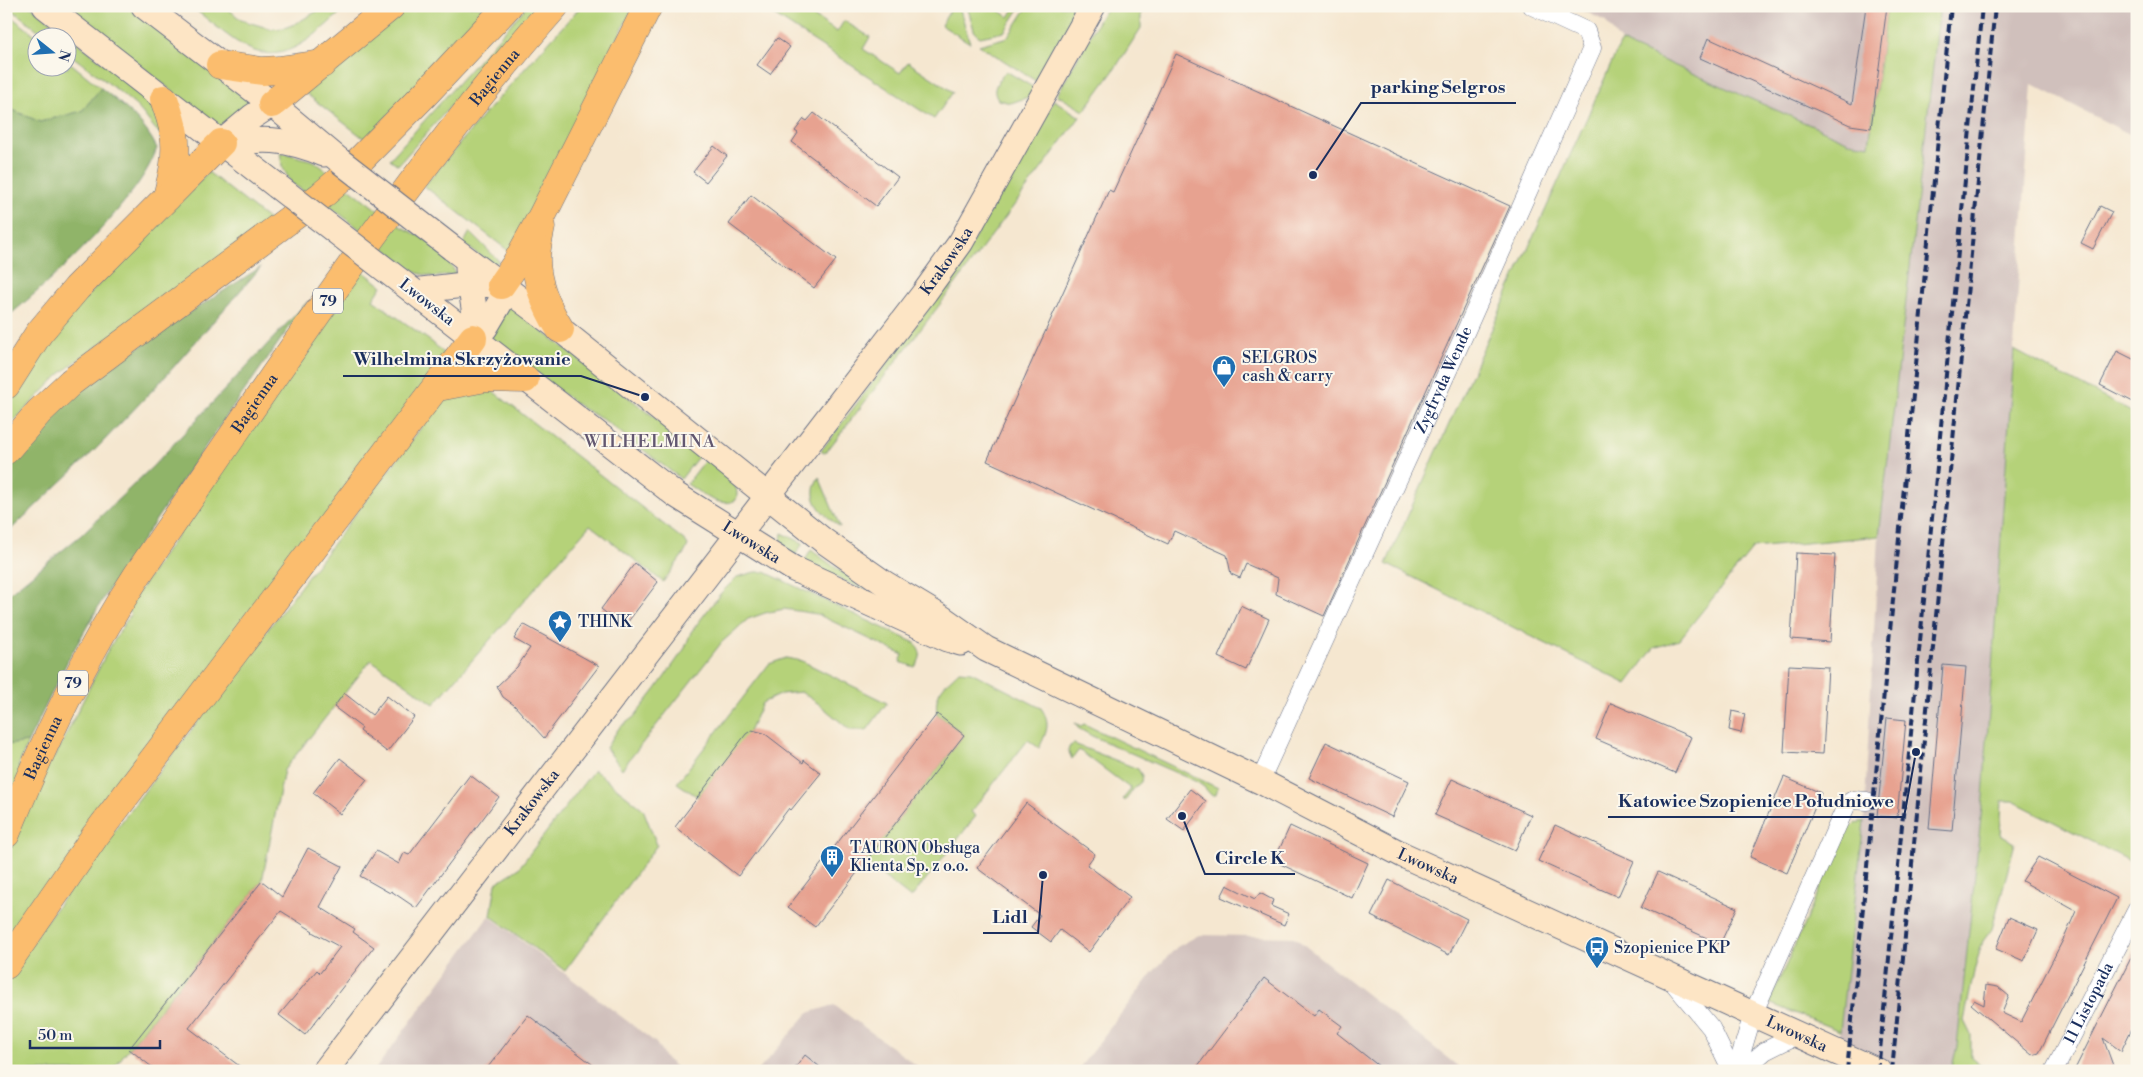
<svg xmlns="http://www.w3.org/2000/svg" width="2143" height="1077" font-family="'Libre Bodoni',serif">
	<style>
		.industrial { fill: #d0c0bc }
		.green { fill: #b5d279; stroke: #68806c }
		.forest { fill: #90b469; stroke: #567264 }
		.building { fill: #e7a290 }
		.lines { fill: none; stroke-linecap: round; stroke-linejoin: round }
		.street-casing { stroke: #676f86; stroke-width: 19 }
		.secondary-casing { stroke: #676f86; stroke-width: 27 }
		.primary-casing { stroke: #676f86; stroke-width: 29 }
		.street { stroke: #fff; stroke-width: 18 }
		.secondary { stroke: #fde5c5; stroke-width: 25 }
		.primary { stroke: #fbbd6e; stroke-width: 28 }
		.rail { stroke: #1b2f5e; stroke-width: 4; stroke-dasharray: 8 4; stroke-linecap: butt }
		.secondary-bridge-casing { stroke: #676f86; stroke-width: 27; stroke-linecap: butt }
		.secondary-bridge { stroke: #fde5c5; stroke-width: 25 }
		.labels { text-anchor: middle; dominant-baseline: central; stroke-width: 4; stroke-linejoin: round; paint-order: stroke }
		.shield { fill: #fbf7ec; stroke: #5e6b89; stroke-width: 1 }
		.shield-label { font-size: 15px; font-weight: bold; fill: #1b2f5e }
		.street-label { font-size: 16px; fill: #1b2f5e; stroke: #fbf7ec }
		.poi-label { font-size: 16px; fill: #1b2f5e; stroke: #fbf7ec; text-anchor: start }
		.neighbourhood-label { font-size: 18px; letter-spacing: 1px; fill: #625770; stroke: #fbf7ec }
		.leader { fill: none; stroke: #1b2f5e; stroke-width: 2 }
		.callout-dot { fill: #1b2f5e; stroke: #fbf7ec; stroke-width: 2 }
		.callout-label { font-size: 18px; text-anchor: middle; font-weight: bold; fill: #1b2f5e; stroke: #fbf7ec; stroke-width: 4; stroke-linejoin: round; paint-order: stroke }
	</style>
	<rect width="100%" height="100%" fill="#fbf7ec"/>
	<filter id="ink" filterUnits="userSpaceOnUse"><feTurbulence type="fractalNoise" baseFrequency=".02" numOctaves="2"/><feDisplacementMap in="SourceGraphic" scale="10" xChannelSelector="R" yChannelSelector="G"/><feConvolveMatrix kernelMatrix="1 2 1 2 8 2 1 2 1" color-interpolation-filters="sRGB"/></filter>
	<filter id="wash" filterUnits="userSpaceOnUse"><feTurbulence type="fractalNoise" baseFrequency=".0096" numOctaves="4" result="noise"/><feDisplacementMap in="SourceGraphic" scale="20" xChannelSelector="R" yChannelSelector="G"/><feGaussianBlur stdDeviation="1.12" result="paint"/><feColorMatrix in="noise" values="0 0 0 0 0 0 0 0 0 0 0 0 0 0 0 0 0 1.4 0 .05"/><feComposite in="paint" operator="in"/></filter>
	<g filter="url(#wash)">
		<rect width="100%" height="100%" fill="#f5e7d0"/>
		<path class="industrial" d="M1574,6H1887L1869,145L1849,142L1621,42L1605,21Z
			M1940,6H2137V138L2032,84L1983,798L1957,1046L1951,1071H1835L1864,821L1879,536Z
			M489,916L656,1043L665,1058L681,1071H374Z
			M1199,935L1294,937L1464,1071H1077L1152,973L1177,947Z
			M834,1005L924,1071H758L808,1013Z"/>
		<path class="green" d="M7,6H31L133,86L150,101L164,137C152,128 146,115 135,105C114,86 90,70 68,53V38L47,37Z
			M65,6H127L253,104L224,132Z
			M194,6H225L241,20L271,29L284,28L295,24L326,6H348C324,26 293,62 258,52C236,46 211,21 193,8Z
			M408,6H486L366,140L304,92Z
			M527,6H540L398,165L390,159Z
			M581,6H634L510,252L424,186L486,112Z
			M760,6H799L837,32L844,21L870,37L863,49L900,73L908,62L953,92L934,119Z
			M953,6H959L970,43L941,25Z
			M967,6H992L1009,17L1016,6H1021L1004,32L980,37L975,33Z
			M1028,6H1081L1039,83L979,45L1008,37Z
			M1109,6H1141V28L1114,70L1084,111L1057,95L1101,16Z
			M1887,6H1940L1879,536L1753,548L1679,640L1654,648L1627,684L1386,564L1621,42L1849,142L1869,145Z
			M6,13L38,37V68H68V61L101,88L82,111L40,122L6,107Z
			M1006,71L1036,89L1031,96L1011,103L998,100C990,88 999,81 1006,71Z
			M1054,100L1080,117L951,290L827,451L824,453L821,451L944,288L964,256Z
			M280,152L314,161L393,222L432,243L445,254L456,274L434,277L417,273L340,214L291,183L282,166Z
			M208,172L273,223L79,359L59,375L6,429V406L12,393L55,329Z
			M470,232L499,261L494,265L463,244Z
			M360,269L382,286L373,300L433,343L448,357L6,948V858L48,758L55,757L108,650L131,613L126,610Z
			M507,304L701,453L681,479L607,422L582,408L487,338Z
			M2014,350L2137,415V854L2132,862L2013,801H2002L2000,835L2015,843L1992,929L1983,941L1975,967L1964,1021L1971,1035V1057L1989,1071H1951L1957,1046L1983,798Z
			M485,385L685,541L688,545L685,552L663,582L590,525L434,704L371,660L284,770L262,881L111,1071H6V982L43,925L440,403L447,398Z
			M707,458C719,467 742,482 736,500C719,509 701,493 687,484Z
			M819,477L840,527C822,513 805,499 819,477Z
			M782,533L803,543L794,557L781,541Z
			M811,550L840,571L877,590L880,598L804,562Z
			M755,572H765L915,643C922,653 922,657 915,667L900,662L903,655L817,614L784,609L765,613L748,619L722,642L622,769L606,748L619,728L634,717L656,689L685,648L691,632L721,593L737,577Z
			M786,658L802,661L887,703L867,730H850L819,704L801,692L781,694L762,703L749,732L698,797L677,783L769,664Z
			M959,671L971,672L1041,708C1051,723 1047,732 1039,748L1028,740L971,812L976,816L911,898L865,862L964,735L937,714C934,691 944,686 959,671Z
			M1075,723L1081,726L1084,724L1218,788L1216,795H1211L1204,787L1197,782L1092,736L1078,728Z
			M28,742L18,767L23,766L6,808V745Z
			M1074,744L1138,769L1142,776L1141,782L1135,787L1125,801L1123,799L1131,789L1079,750L1072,759L1068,750L1070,746Z
			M594,770L643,809L657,845L565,971L491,916L496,883L518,869Z
			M1864,821L1840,1031L1769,1003L1844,834L1855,823Z"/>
		<path class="forest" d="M101,88C124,106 144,122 157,148C148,173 133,191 116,212C83,251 46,285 6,318V107L40,122L82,111Z
			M261,267L164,378L96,449L6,534V474L47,419L92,380L181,318Z
			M308,301L207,444L104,597L68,660L28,742L6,745V596L80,536L153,466Z"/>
		<g id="blocks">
			<path class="building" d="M1866,6H1887L1871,128L1850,125L1700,58L1708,38L1852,104Z
				M777,38L790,47L770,74L757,65Z
				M1176,54L1510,206L1324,616L1276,594L1278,578L1246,564L1240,578L1231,574L1227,555L1174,531L1168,544L987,461L1109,190L1113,192Z
				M814,113L898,177L876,206L792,142L798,133L795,131L804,119L807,121Z
				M714,146L727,156L706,182L693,172Z
				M751,195L836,260L814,288L729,224Z
				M2100,206L2112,212L2093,249L2081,243Z
				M2117,351L2137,361V404L2100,385Z
				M1796,553L1835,555L1830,642L1791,639Z
				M635,563L658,582L624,627L601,609Z
				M1241,606L1269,619L1246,670L1218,657Z
				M523,624L599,666L544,738L514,705L503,697L497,686L517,667L530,648L514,639Z
				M1789,665L1828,667L1823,754L1784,752Z
				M1943,665L1966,667L1952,831L1929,829Z
				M344,693L372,715L387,696L414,717L387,752L360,731L362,728L334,707Z
				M1611,703L1691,737L1675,773L1596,739Z
				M1732,711L1745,714L1741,733L1729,730Z
				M937,714L964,735L815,927L788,907Z
				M1887,718L1906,720L1897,818L1877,816Z
				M752,730L764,733L803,763L804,760L821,773L791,810L789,808L738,876L675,827L746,734Z
				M1326,742L1409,781L1392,817L1309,778Z
				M340,758L367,779L340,814L313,793Z
				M470,775L499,797L416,908L391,891L390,893L360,876L376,851L399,864L404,853L409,855Z
				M1784,777L1821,793L1787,873L1750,857Z
				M1452,779L1531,815L1515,851L1435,815Z
				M1190,789L1206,801L1184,831L1167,819Z
				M1026,803L1095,854L1087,865L1130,897L1089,952L1060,930L1051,942L1031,927L1040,915L977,868Z
				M1555,825L1634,861L1618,897L1538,861Z
				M1290,826L1368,863L1352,898L1274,861Z
				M308,848L342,866L320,907L355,929L353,932L374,947L305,1035L279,1015L317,970L320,973L340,947L312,932L313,931L281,911L189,1028L246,1071H157L129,1049L262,881L282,897Z
				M2038,857L2117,898L2039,1053L2032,1055L1971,1004L1974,1000L1984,1005L1986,985L1998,987L2009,996L2002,1013L2021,1022L2066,934L2076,911L2022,881Z
				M1658,872L1737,908L1720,944L1641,908Z
				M1389,880L1467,919L1449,955L1371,916Z
				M1227,885L1255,899L1260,893L1273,900L1271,906L1289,914L1284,925L1221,897Z
				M2009,917L2038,930L2024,961L1996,949Z
				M2137,946V1018L2121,1051L2103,1038L2115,1071H2074Z
				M1264,978L1314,1016L1319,1009L1342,1026L1337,1033L1385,1071H1194Z
				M528,1015L601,1071H485Z
				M805,1055L825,1071H793Z"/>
		</g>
	</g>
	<g filter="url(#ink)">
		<use href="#blocks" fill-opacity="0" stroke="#676f86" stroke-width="1"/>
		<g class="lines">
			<g class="street-casing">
				<g id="street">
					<path id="s1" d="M1260,781L1460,344L1592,48L1586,31L1532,6"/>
					<path d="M1671,980L1711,1028L1732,1071"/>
					<path d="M1736,1071L1753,1014L1847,804L1853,800L1867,801"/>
					<path d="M1742,1071L1765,1051L1799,1034"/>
					<path id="s2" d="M2054,1071L2137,909"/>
				</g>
			</g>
			<g class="secondary-casing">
				<g id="secondary">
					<path d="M45,6L277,186"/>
					<path d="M144,6L272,104L340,161"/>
					<path d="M221,143C263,139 284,137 324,154"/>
					<path d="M221,143L252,117L272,104"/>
					<path id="s3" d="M452,248L560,329L824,541L884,583L942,618L986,649L1260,781L1403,855L1878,1071"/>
					<path d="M468,269L474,308L473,338"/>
					<path id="s4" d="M413,291L676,495L794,569L948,639L961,643"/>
					<path d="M413,291L472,284L501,285"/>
					<path d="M473,338L485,328L501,301V285"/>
					<path id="s5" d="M325,1071L925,292L961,242L1093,6"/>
				</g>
			</g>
			<g class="primary-casing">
				<g id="primary">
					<path d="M220,65L262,71L279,70L322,64"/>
					<path d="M164,99C168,110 172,122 174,134C178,154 172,177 167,197"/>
					<path d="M272,104L391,6"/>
					<path d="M541,227C539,237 536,248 536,259C536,285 547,308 560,329"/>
					<path d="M501,285L515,265L542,216L648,6"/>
					<path d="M6,385L39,333L77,288L221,143"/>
					<path d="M438,387L485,378L525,379"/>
					<path d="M6,450L39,412L71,382L321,196L342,178L424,95L508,6"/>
					<path id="s6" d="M6,834C44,741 83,658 138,574C271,381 400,182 555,6"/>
					<path d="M6,965L95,836L473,338"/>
				</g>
			</g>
			<use href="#street" class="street"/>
			<use href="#secondary" class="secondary"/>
			<use href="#primary" class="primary"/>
			<path class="rail" d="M1847,1071L1951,6
				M1878,1071L1982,6
				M1892,1071L1995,6"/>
			<g class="secondary-bridge-casing">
				<path id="secondary-bridge" d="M340,161L452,248
					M277,186L413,291"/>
			</g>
			<use href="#secondary-bridge" class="secondary-bridge"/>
		</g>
	</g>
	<defs>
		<g id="shop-pin" transform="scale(1.25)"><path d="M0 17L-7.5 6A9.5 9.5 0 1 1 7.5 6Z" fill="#1f6fb2" stroke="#fbf7ec"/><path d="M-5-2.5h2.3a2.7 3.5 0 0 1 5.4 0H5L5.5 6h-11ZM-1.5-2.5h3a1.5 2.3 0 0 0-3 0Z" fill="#fff"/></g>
		<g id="sight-pin" transform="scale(1.25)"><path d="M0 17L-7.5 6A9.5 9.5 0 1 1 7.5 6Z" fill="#1f6fb2" stroke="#fbf7ec"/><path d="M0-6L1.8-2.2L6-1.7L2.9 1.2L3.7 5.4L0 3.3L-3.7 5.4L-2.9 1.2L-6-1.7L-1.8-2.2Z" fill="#fff"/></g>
		<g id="building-pin" transform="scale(1.25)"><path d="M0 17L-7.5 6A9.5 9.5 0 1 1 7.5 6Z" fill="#1f6fb2" stroke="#fbf7ec"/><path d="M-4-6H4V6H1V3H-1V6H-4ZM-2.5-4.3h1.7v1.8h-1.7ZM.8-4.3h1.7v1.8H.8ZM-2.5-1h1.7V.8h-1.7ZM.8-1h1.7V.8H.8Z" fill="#fff"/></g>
		<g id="bus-pin" transform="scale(1.25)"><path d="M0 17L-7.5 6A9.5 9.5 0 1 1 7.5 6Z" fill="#1f6fb2" stroke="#fbf7ec"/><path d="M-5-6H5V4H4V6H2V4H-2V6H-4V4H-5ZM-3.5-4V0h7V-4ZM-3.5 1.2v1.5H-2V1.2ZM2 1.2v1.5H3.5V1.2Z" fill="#fff"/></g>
	</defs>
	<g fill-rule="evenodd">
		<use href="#shop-pin" x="1224" y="367"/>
		<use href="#sight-pin" x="560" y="622"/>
		<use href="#building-pin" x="832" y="857"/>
		<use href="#bus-pin" x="1597" y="948"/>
	</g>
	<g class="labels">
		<g class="shield">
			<rect x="313" y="288.5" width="30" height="25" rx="4"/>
			<rect x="58" y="670.5" width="30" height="25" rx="4"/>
		</g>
		<g class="shield-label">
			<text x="328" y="301">79</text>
			<text x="73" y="683">79</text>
		</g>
		<g class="street-label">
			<text stroke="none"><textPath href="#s6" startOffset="904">Bagienna</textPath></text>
			<text stroke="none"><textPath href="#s5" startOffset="1021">Krakowska</textPath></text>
			<text transform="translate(427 302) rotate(38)">Lwowska</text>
			<text stroke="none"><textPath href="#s1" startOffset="441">Zygfryda Wende</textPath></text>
			<text stroke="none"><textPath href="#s6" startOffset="499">Bagienna</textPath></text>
			<text stroke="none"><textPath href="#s4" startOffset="422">Lwowska</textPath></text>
			<text stroke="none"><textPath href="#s6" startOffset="94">Bagienna</textPath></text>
			<text stroke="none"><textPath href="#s5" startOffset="339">Krakowska</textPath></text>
			<text stroke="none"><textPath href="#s3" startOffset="1161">Lwowska</textPath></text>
			<text stroke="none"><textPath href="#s2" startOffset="76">11 Listopada</textPath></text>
			<text stroke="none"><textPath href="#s3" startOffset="1566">Lwowska</textPath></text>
		</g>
		<g class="poi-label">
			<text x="1242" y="358">SELGROS<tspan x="1242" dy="18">cash &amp; carry</tspan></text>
			<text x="578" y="622">THINK</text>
			<text x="850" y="848">TAURON Obsługa<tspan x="850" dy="18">Klienta Sp. z o.o.</tspan></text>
			<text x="1614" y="948">Szopienice PKP</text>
		</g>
		<g class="neighbourhood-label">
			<text x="650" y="441">WILHELMINA</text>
		</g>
	</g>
	<path class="leader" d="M1313 175L1361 103H1516M645 397L581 376H343M1916 752L1904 817H1608M1182 816L1205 874H1295M1043 875L1038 933H983"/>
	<g class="callout-dot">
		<circle cx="1313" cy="175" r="5"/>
		<circle cx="645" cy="397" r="5"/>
		<circle cx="1916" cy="752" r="5"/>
		<circle cx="1182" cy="816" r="5"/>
		<circle cx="1043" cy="875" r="5"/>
	</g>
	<g class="callout-label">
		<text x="1438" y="93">parking Selgros</text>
		<text x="462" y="365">Wilhelmina Skrzyżowanie</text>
		<text x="1756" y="807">Katowice Szopienice Południowe</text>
		<text x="1250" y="864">Circle K</text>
		<text x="1010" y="923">Lidl</text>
	</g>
	<rect width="2143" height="1077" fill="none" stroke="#fbf7ec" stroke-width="25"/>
	<g transform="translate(52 52) rotate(107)"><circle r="24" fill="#fbf7ec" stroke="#a1a7b3"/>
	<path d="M0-4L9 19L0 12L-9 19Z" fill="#1f6fb2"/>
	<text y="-8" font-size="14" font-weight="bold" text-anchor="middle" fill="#1b2f5e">N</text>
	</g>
	<path d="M30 1040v8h130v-8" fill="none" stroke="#1b2f5e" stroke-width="2.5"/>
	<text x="38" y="1040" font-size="15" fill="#1b2f5e" stroke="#fbf7ec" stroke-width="4" paint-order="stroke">50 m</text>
</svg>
